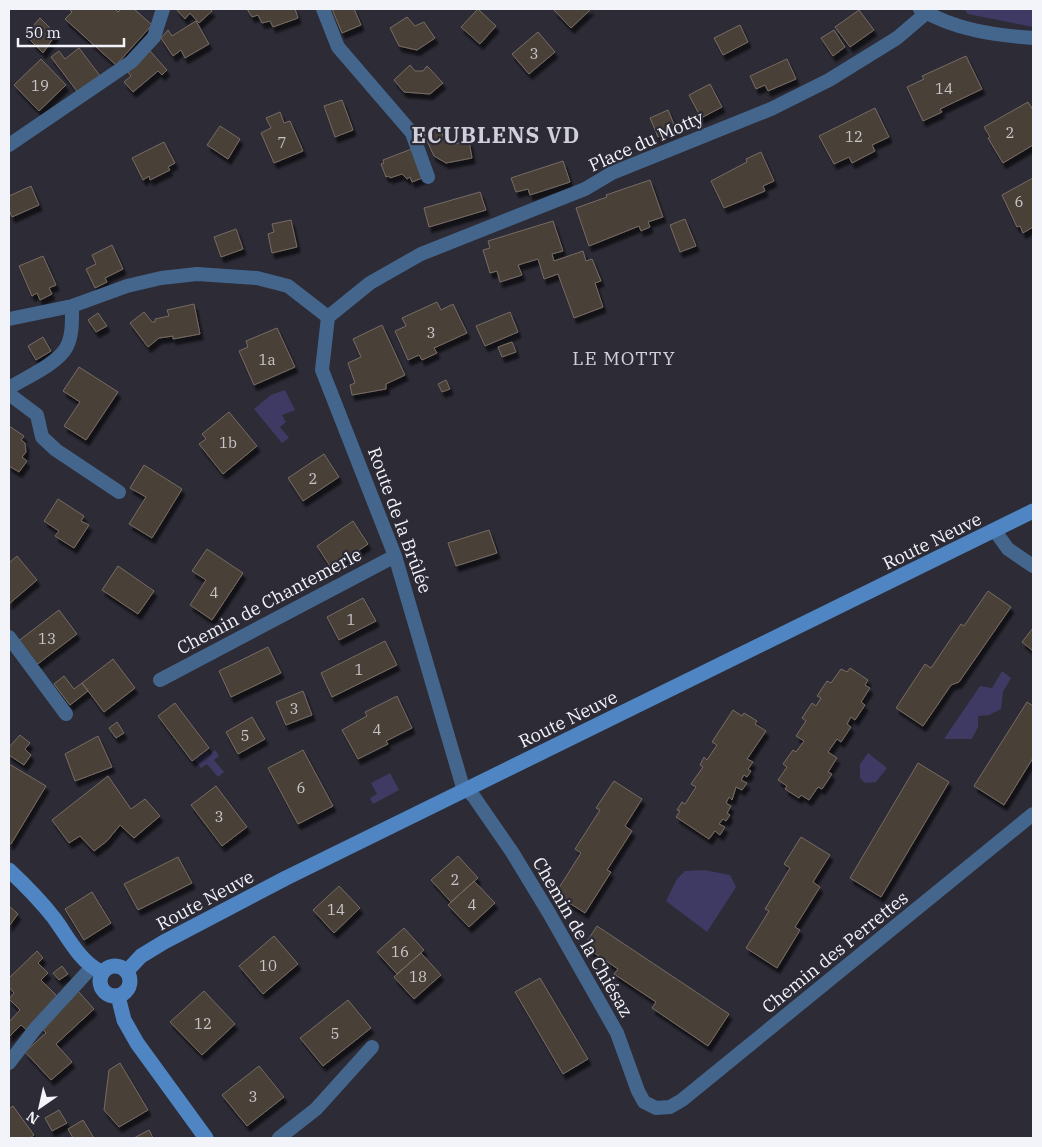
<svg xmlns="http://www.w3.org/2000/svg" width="1042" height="1147" font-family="'IBM Plex Serif',serif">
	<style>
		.green { fill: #3f3a64 }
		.building { fill: #493f37; stroke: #776c64; filter: url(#shadow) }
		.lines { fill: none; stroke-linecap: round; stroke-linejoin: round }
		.street { stroke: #44668c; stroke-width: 14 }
		.secondary { stroke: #4e85c2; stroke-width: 15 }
		.labels { text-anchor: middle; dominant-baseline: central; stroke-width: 4.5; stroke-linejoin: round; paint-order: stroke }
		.number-label { font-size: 15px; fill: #c8c6c9 }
		.street-label { font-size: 18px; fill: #f3f3fa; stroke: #2c2b36 }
		.neighbourhood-label { font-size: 19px; letter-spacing: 1px; fill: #d0d0dd; stroke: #2c2b36 }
		.district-label { font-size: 22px; font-weight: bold; letter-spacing: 1px; fill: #d0d0dd; stroke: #2c2b36 }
	</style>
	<defs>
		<filter id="shadow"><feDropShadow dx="3" dy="5.5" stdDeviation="1" flood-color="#0009"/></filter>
	</defs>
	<rect width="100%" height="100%" fill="#2c2b36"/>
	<path class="green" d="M964,9H1033V27L968,14Z
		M285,390L295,410L282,415L286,422L280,427L289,438L282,443L254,409L271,395Z
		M1002,671L1011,678L1003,692L1001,709L989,715L978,716V727L972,739H944L980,686L992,688Z
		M207,750L210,754L215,750L219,756L214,760L224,772L218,777L207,764L201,768L194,760Z
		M868,753L887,768L876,782L865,783L860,778V764Z
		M390,773L399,790L373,804L370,798L377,794L371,783Z
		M704,870L730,875L736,887L707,932L666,901L677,879L685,871Z"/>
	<path class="building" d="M69,9H115L118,12L121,9H134L152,25L116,65L65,19L72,12Z
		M176,9H210L212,11L199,23L190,13L185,19Z
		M247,9H295L298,18L273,27L270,21L262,23L258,15L252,17Z
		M332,9H354L361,25L342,33Z
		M478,9L496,26L480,44L461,27Z
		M556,9H591L571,28L554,10Z
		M859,10L874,30L850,47L835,27Z
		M407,17L415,26L424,22L435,38L417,50L399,46L390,28Z
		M40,18L56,34L43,53L25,35Z
		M196,21L209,44L185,58L181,50L173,56L161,38L168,30L172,36Z
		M740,25L748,42L723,55L714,38Z
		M834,30L845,47L833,56L821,38Z
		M538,32L555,52L529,74L512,54Z
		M79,48L101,77L79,94L51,57L59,51L65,59Z
		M150,51L167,70L162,75L158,71L133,92L124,82L131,76L127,71Z
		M966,56L982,89L940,109L942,112L923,121L907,87L924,79L922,76Z
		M41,59L66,85L39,111L14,85Z
		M787,59L796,79L768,91L765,85L756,89L750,76Z
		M410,65L415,71H423L427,66L443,83L430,94L404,92L394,80Z
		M710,84L722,107L701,118L689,95Z
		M342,100L353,130L335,137L324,106Z
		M1028,102L1033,110V145L1003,163L988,138L990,137L984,127Z
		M875,108L889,137L872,145L875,151L852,163L849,157L834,164L819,136Z
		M668,110L676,129L658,137L650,118Z
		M280,112L284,123L290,121L303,151L274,163L261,133L271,128L266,118Z
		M439,125L444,138L454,144L469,141L472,158L446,163L434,156L423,132Z
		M220,126L240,139L228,159L207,145Z
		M164,142L175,163L168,167L170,170L150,180L149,176L143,180L132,158Z
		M414,148L425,177L412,182L410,177L407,179L402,174L390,178L389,176L386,177L381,164L384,163L383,160Z
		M761,152L774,181L763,186L765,191L724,208L711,181L747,162L746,159Z
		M563,161L570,182L530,195L528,189L516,192L511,178Z
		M1033,178V227L1023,233L1020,226L1017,227L1002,195Z
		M650,180L663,217L648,222L650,227L641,231L639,226L589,246L576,208L607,197L606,195Z
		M31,186L39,205L12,217L9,210V196Z
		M480,192L486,210L429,227L424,208Z
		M685,219L696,246L680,252L670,225Z
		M291,220L297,247L272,253L268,234L274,232L272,224Z
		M553,221L563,251L552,254L554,261L583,251L586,261L592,259L601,281L595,283L603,307L574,318L558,274L544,279L538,259L518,265L522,275L500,282L497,271L490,273L483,250L490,248L488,241Z
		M236,229L243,249L221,257L214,237Z
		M112,245L123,269L105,278L107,282L95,288L86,269L96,264L92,255Z
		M43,256L56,285L49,288L52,294L40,300L37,293L32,296L19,266Z
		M437,302L441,310L453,304L467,333L434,348L437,353L422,360L419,355L408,360L395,331L406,326L402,318Z
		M194,304L200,334L173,339V336L159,338L148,347L130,323L144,312L152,322H155V319L169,316L167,310Z
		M510,312L518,332L485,346L476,326Z
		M98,313L107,326L96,332L88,320Z
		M382,325L405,375L386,384V389L352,395L350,385L355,383L348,363L361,357L353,339Z
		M277,328L295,367L254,385L239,351L248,347L246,341Z
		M43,337L51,351L36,360L28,346Z
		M512,342L516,352L502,357L498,347Z
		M79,367L118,392L86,440L64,426L80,402L63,391Z
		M446,380L450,389L442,392L438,384Z
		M229,412L257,446L223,474L199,444L206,439L202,434Z
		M9,426L24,436L21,440L25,443L26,452L22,457L27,461L19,472L9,466Z
		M324,454L339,477L303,501L288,478Z
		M144,465L182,489L152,538L129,524L146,497L130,488Z
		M58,499L84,516L81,521L89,525L74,548L55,536L59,531L44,521Z
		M353,521L368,544L332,569L317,546Z
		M489,530L497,553L456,566L448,543Z
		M207,549L243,573L212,620L190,605L206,580L192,571Z
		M17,556L37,580L9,604V563Z
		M118,566L154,591L138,614L102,590Z
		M988,591L1011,607L959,682L951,685L923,726L896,708L925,664L931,668L961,624L964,626Z
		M363,598L376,621L339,640L327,617Z
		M59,610L77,634L35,666L17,642Z
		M1033,628V651L1022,642Z
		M385,641L397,665L332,697L321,673Z
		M268,647L281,673L231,697L219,671Z
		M113,659L135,688L104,712L82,683Z
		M850,668L868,680L865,685L870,688L861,702L865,705L855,720L851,717L847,724L851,727L841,742L837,739L828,752L837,758L828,772L832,774L822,789L818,787L809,800L801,795L799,798L785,789L787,786L778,780L787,767L783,764L793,750L796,752L804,741L796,736L806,721L802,718L812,703L816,706L821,698L817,696L827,681L831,683L841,669L847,672Z
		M64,676L74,689L82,683L88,691L70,705L54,684Z
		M303,691L312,715L286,725L276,702Z
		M397,696L412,728L386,741L388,744L358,759L342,730L367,716L365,712Z
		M1027,702L1033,706V758L1004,805L974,786Z
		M175,703L209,748L192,761L158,716Z
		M733,710L742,716L744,713L757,721L755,724L766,731L747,759L753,762L748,769L751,771L747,777L744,775L741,780L747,783L742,790L736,787L732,800L729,797L726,803L731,806L727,813L730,815L726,821L723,819L719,824L725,827L720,835L715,831L709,839L676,817L680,811L677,810L682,802L685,804L696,787L691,784L703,767L700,765L704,757L707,760L717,745L712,742Z
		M252,717L265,739L238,754L226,732Z
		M117,722L124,733L116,738L109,728Z
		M20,735L30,743L25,749L31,755L24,765L9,755V747Z
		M98,736L112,767L75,781L65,754Z
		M303,750L333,806L298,824L268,768Z
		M918,763L949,782L881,897L850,878Z
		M9,764L46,786L11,844L9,843Z
		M108,776L131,809L145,799L160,816L134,838L120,825L107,841L94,851L80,836L69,843L52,820Z
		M614,781L642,799L625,826L632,831L607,870L611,872L585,913L555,894L581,853L575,849L600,810L596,808Z
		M216,786L247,827L222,846L191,805Z
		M801,837L830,855L813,882L820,887L795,927L800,930L777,968L746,948L769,911L765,909L790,868L784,864Z
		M458,856L478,878L451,902L431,880Z
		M178,857L192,883L138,910L124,884Z
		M474,881L495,903L469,927L448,905Z
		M339,886L360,908L334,933L313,910Z
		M92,892L111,923L84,940L65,909Z
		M9,906L18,914L9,926Z
		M597,926L729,1014L708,1046L652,1008L656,1002L614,974L618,969L584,946Z
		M404,928L424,950L397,974L377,952Z
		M274,936L298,964L263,994L239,966Z
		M37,951L43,958L38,963L48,973L41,980L61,1000L29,1032L21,1025L9,1037V1022L20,1010L9,999L14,993L9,987V978Z
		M421,953L441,975L414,999L394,977Z
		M62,966L68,974L59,980L53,973Z
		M540,978L588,1059L563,1074L515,992Z
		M78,991L94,1009L56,1044L72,1062L51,1080L25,1052L46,1033L40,1026Z
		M204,991L235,1024L202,1055L170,1022Z
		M348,1000L371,1028L323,1066L300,1038Z
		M120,1063L148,1110L119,1127L104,1110L109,1070Z
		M259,1066L284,1097L247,1126L222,1095Z
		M13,1106L34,1135L30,1138H9V1109Z
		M59,1110L67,1123L52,1131L45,1118Z
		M83,1120L94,1138H73L68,1129Z
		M149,1130L153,1138H134Z"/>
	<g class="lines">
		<path class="street" d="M323,9L338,47L412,133L428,177
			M920,9C955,30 994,35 1033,38
			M931,9L897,38L829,80L771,109L612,173L585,189L421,254L370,283L328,317L322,370L395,556L462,784L474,797L512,852L549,913L617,1033L638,1091L644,1102L656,1108L670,1107L682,1100L1033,814
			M9,145L131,62L154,37L163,9
			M9,319L72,306L127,286L161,278L197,274L257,278L288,286L328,317
			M9,388C25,378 57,364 66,348C73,336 72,319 72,306
			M9,394L37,415L42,437L56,450L119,492
			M995,531L1008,549L1033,566
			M9,637L66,714
			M160,680L395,556
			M9,1063L35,1029L92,967
			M279,1138L316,1109L372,1047"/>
		<path class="secondary" d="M9,870C25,885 40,900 54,918C68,937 79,961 101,972
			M100 981a15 15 0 1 1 30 0a15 15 0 1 1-30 0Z
			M127,971L141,956L164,942L286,878L1033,511
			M118,996L124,1020L137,1043L206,1138"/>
	</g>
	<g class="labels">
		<g class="number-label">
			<text x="534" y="53">3</text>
			<text x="40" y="85">19</text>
			<text x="944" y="88">14</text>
			<text x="1010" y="132">2</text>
			<text x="854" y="136">12</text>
			<text x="282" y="142">7</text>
			<text x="1019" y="201">6</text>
			<text x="431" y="332">3</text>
			<text x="267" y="359">1a</text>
			<text x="228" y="442">1b</text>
			<text x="313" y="478">2</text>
			<text x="214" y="592">4</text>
			<text x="351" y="619">1</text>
			<text x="47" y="638">13</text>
			<text x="359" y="669">1</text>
			<text x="294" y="708">3</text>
			<text x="377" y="729">4</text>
			<text x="245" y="735">5</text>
			<text x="301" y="787">6</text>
			<text x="219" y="816">3</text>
			<text x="455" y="879">2</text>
			<text x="472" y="904">4</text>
			<text x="336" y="909">14</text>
			<text x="400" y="951">16</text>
			<text x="268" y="965">10</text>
			<text x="418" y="976">18</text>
			<text x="203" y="1023">12</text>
			<text x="335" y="1033">5</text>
			<text x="253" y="1096">3</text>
		</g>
		<g class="street-label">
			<text transform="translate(646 141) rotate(-24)">Place du Motty</text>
			<text transform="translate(400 520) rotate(70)">Route de la Brûlée</text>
			<text transform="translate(932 541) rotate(-26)">Route Neuve</text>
			<text transform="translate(269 601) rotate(-28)">Chemin de Chantemerle</text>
			<text transform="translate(568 719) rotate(-26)">Route Neuve</text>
			<text transform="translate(205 900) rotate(-28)">Route Neuve</text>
			<text transform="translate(583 937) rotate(60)">Chemin de la Chiésaz</text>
			<text transform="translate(835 952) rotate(-39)">Chemin des Perrettes</text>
		</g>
		<g class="neighbourhood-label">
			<text x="624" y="358">LE MOTTY</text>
		</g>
		<g class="district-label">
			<text x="496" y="134">ECUBLENS VD</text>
		</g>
	</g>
	<rect width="1042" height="1147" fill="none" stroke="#f3f3fa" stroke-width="20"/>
	<g transform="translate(40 1107) rotate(214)" stroke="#2c2b36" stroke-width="4" paint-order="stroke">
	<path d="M0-4L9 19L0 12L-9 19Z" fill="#f3f3fa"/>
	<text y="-8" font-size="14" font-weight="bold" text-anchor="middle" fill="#f3f3fa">N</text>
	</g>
	<path d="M18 38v8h106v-8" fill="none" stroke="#f3f3fa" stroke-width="2.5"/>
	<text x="25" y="38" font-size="15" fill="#f3f3fa" stroke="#2c2b36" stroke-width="4" paint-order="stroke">50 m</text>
</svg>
